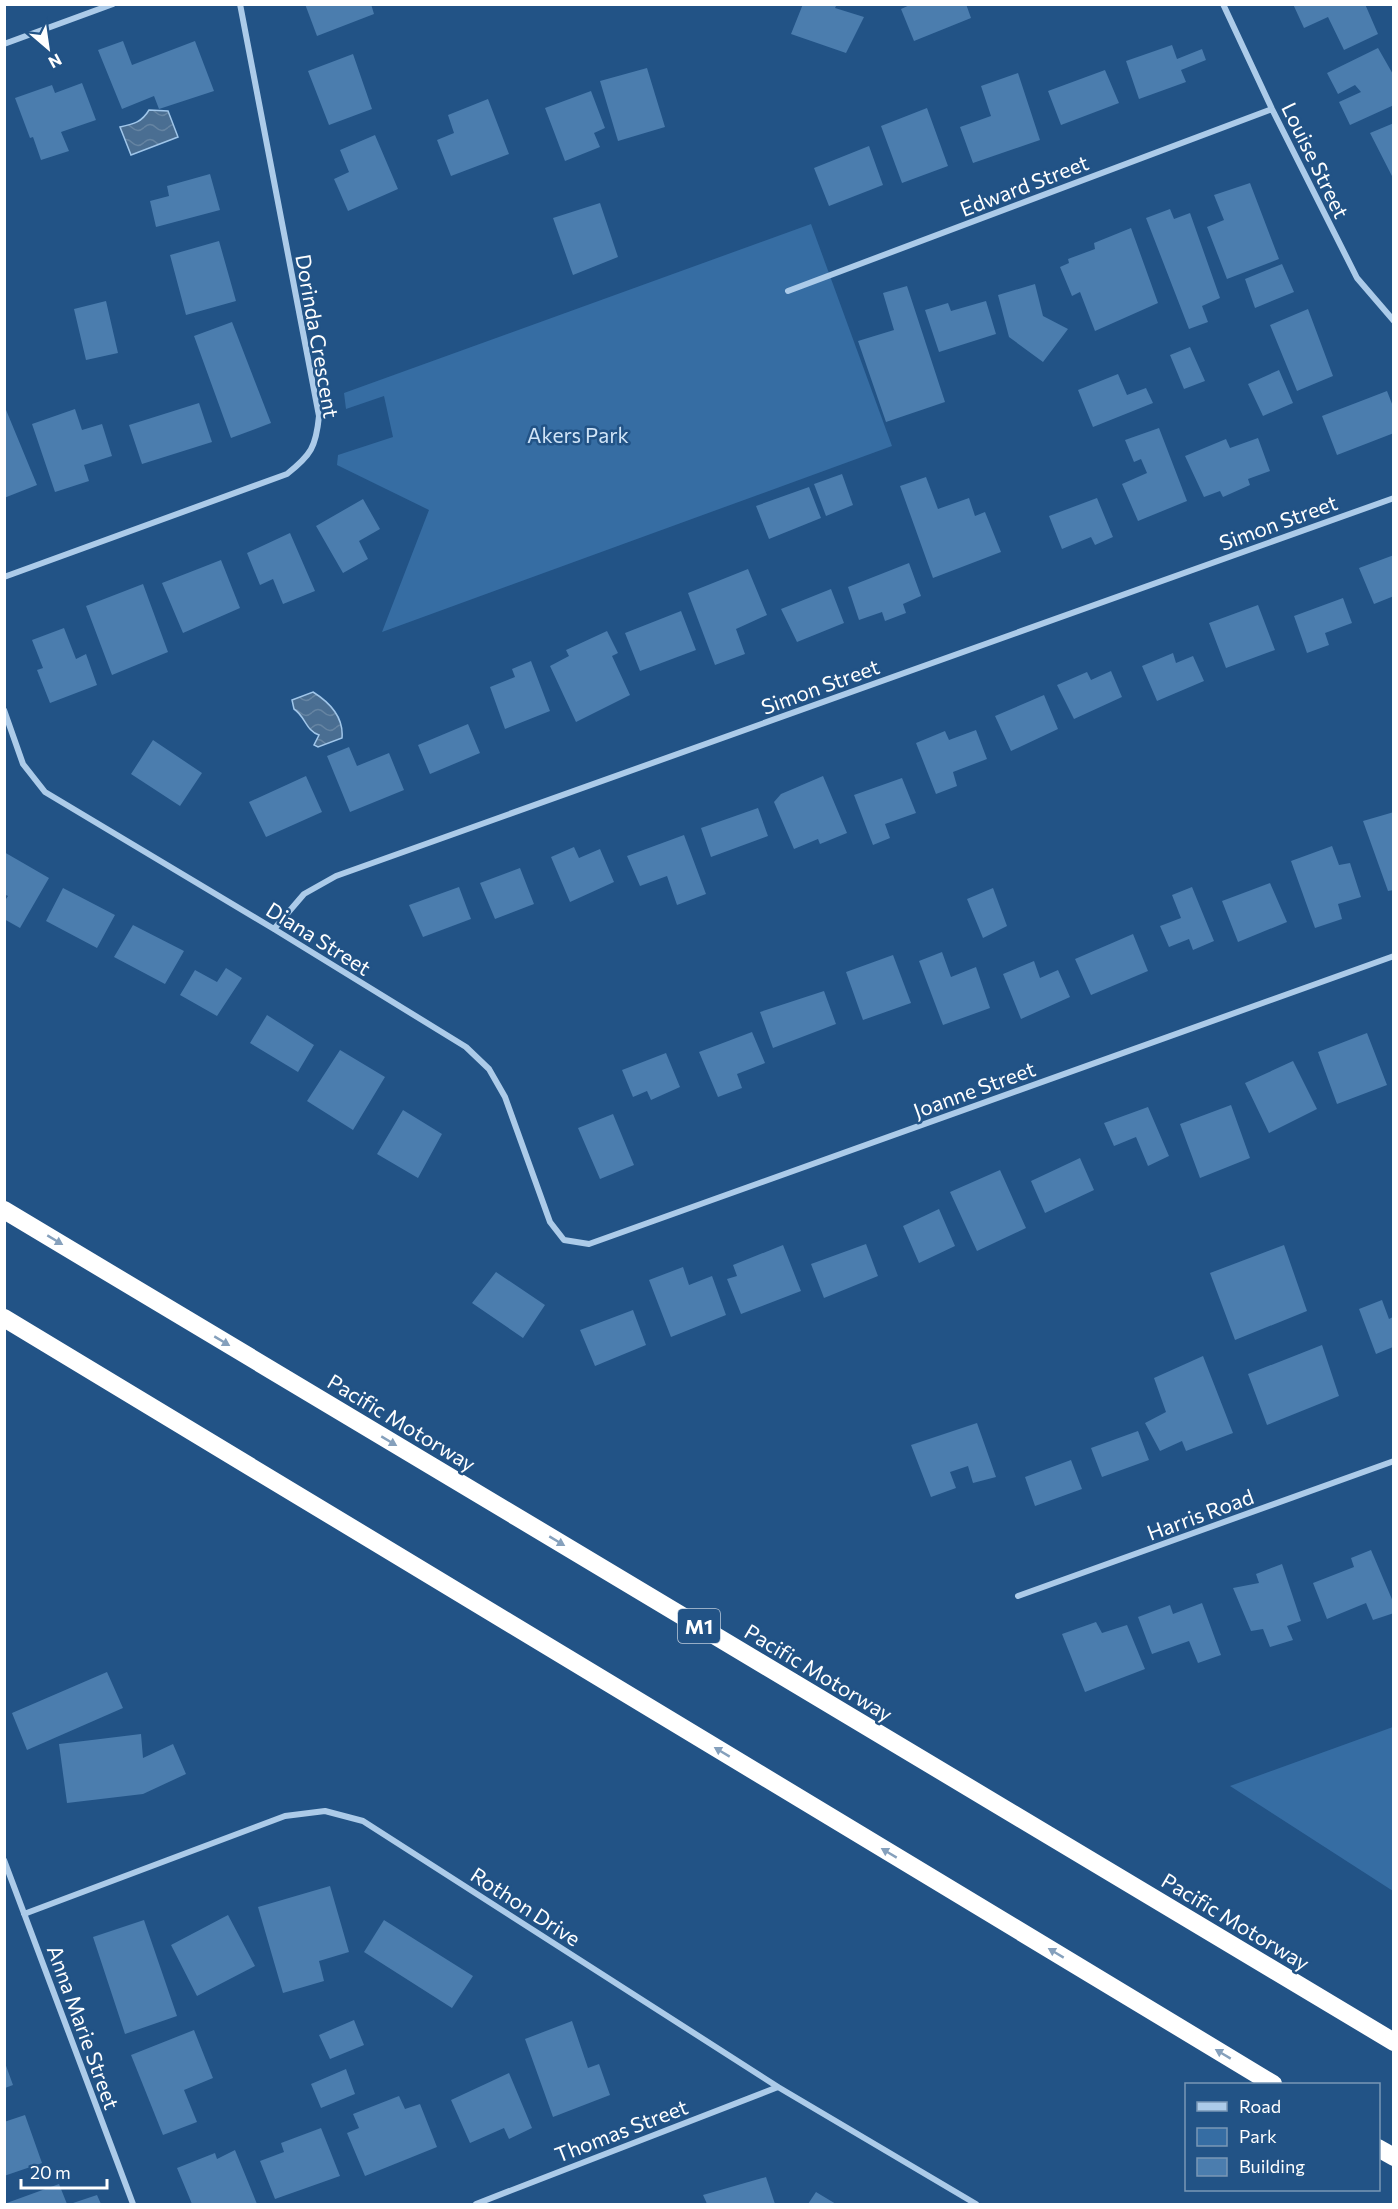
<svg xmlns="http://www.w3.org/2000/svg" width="1398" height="2209" font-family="Commissioner,sans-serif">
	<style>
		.park { fill: #366da3 }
		.water { fill: url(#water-waves); stroke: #a0c6ea; stroke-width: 1.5 }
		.building { fill: #4b7dae }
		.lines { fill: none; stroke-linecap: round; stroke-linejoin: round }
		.street { stroke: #accbe9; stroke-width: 6 }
		.highway { stroke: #fff; stroke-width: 18 }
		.oneway { fill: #85a0bc }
		.labels { text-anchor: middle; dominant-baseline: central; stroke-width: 5; stroke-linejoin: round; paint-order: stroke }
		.shield { fill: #225386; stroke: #bdcbdb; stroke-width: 1.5 }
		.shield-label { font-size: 20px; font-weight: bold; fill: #fff }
		.street-label { font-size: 21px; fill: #fff; stroke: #225386 }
		.park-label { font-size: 21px; fill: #d0e4f7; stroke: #225386 }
	</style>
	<defs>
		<pattern id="water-waves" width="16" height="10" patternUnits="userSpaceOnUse" patternTransform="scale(1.5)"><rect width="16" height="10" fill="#4a6e92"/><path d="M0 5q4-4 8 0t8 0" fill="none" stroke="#6584a2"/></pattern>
	</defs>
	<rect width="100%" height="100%" fill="#225386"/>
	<path class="park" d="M811,224L892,446L382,632L429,510L337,465L338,455L393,437L384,396L346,409L344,393Z
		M1393,1727V1891L1230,1786Z"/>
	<path class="water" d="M149,110L168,111L178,137L131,155L120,127C134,124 142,122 149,110Z
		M313,692C329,702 344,716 342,738L318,747L314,745L319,735C306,731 305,716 294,709L292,700Z"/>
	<path class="building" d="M305,4H371L374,14L317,36Z
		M803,4H837L835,8L864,17L846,53L791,34Z
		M912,4H966L971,18L914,41L901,9Z
		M1293,4H1365L1378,34L1344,50L1328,17L1304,28Z
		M123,41L132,65L195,41L214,91L159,109L154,96L122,109L98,50Z
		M1172,45L1177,59L1202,49L1206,60L1181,70L1186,82L1139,99L1126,61Z
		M1378,48L1394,76V105L1350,125L1339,102L1361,92L1355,85L1338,94L1327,73Z
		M353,54L372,109L329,125L308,71Z
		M647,68L665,127L618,141L600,81Z
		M1105,70L1119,103L1061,125L1048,91Z
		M1018,73L1040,140L973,163L960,127L991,116L981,86Z
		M82,83L96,120L61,132L69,151L41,160L33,137L30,138L15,98L52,85L55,93Z
		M591,91L605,128L594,133L600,147L565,161L545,108Z
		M488,99L509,154L451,176L437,140L454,133L448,115Z
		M927,108L948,166L902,183L881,126Z
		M1394,123V180L1370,133Z
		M375,135L398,189L348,211L334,179L349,172L340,150Z
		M869,146L883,185L829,206L814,168Z
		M210,174L220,210L156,227L150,201L169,196L167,186Z
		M1250,183L1279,259L1227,279L1207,227L1224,220L1214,195Z
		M600,203L618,257L573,275L553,218Z
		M1170,209L1174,219L1190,213L1220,298L1202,306L1208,322L1189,329L1146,218Z
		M1131,228L1158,303L1095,331L1080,292L1072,296L1060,267L1069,263L1068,259L1095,249L1094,243Z
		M219,241L236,301L186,315L170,255Z
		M1282,264L1294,292L1255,308L1245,279Z
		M1035,284L1043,316L1068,329L1043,362L1009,337L998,295Z
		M907,286L945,402L886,422L858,341L894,330L883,293Z
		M106,301L118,353L86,360L74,309Z
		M986,301L996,334L939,352L925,310L948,303L951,311Z
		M1308,309L1333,376L1297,391L1270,325Z
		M232,322L271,423L231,438L194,336Z
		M1190,347L1205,381L1184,389L1170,355Z
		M1279,370L1293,403L1263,416L1248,384Z
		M1118,374L1127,395L1146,388L1153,403L1093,427L1078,390Z
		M1387,391L1394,409V433L1337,455L1322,416Z
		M199,403L212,442L142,464L129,425Z
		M4,405L37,485L4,498Z
		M75,409L82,430L102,424L112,456L84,465L89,481L55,492L32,424Z
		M1159,428L1187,501L1138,521L1122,484L1147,473L1141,459L1134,462L1125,440Z
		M1258,438L1270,471L1248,479L1250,485L1223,497L1220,491L1204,497L1185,456L1226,439L1230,448Z
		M842,474L853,505L826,516L814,484Z
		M926,477L938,509L969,498L975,516L985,512L1001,552L933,578L900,486Z
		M809,487L821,518L769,539L756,506Z
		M1097,498L1113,537L1095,545L1091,537L1062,549L1049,516Z
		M363,499L380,529L359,541L368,559L343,573L316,526Z
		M290,533L315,591L283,604L273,579L260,585L247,553Z
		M1394,555V596L1374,604L1359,568Z
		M221,560L240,608L183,633L162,583Z
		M909,563L921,596L903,604L906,613L885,621L882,612L859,620L848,587Z
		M748,569L767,615L736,629L745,654L715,665L688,593Z
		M143,584L168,652L112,675L86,606Z
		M831,589L844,623L797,642L781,609Z
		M1343,598L1352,623L1325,633L1329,645L1307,653L1294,616Z
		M1258,605L1275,650L1226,668L1209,623Z
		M681,611L696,650L640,671L625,633Z
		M64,628L76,659L86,654L97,685L50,703L37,670L43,668L32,640Z
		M607,631L618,653L612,656L630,695L576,722L550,666L569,656L566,650Z
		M1173,653L1176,663L1193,656L1204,681L1157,701L1142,666Z
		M531,661L550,711L505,729L490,687L515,677L512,669Z
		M1111,671L1122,697L1074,719L1057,685L1087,672L1091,680Z
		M1044,695L1058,729L1011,751L995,716Z
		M468,724L480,753L430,774L418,745Z
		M976,730L987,759L953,772L957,786L936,794L916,743L945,731L949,740Z
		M153,740L202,773L180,806L131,774Z
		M349,747L357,766L389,753L404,790L350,812L327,756Z
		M306,776L322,812L266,837L249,802Z
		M823,776L847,833L820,844L818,839L794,849L774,802L781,794Z
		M902,778L916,813L885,824L890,838L873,845L854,795Z
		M758,808L768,836L711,857L701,828Z
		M1394,812V890L1388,891L1363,821Z
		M684,835L706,894L677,905L667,876L640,886L627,856Z
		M1332,846L1339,865L1350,863L1361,897L1338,904L1342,919L1315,928L1291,861Z
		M574,847L579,858L600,849L614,882L570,902L551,857Z
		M4,852L49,878L20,928L4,919V902L8,896L4,894Z
		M520,868L534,904L495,919L480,883Z
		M1270,883L1287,922L1238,942L1222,901Z
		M459,887L471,919L423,937L409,905Z
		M1192,887L1214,941L1193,950L1189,939L1169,947L1160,926L1181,918L1172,895Z
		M63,888L115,915L97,948L46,921Z
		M993,888L1007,926L983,938L967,899Z
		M133,925L184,951L165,984L114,957Z
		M1133,934L1148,971L1091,995L1075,959Z
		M942,952L951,977L976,967L990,1008L943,1025L919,961Z
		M893,955L911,1003L863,1020L846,972Z
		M1034,961L1040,978L1058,970L1070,997L1021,1019L1003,974Z
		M226,968L242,978L217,1016L180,995L195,970L217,982Z
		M824,991L836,1024L773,1048L760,1012Z
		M267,1015L314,1045L298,1072L250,1043Z
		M752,1032L765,1063L737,1074L742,1088L718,1097L699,1052Z
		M1367,1033L1387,1085L1337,1104L1318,1052Z
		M340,1050L385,1077L353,1130L307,1101Z
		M666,1053L680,1087L651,1100L647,1091L633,1097L622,1070Z
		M1293,1061L1317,1109L1269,1133L1245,1083Z
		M1231,1105L1250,1158L1200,1178L1180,1124Z
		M1148,1107L1169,1156L1148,1166L1136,1137L1114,1146L1104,1123Z
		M403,1110L442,1134L418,1178L377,1154Z
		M613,1114L634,1165L600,1179L578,1128Z
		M1080,1158L1094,1190L1045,1213L1031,1181Z
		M1000,1170L1026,1228L977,1251L950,1192Z
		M939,1209L955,1246L919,1263L903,1226Z
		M866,1244L878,1276L824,1298L811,1264Z
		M783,1245L801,1291L741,1314L727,1279L737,1276L733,1265Z
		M1284,1245L1307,1311L1235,1340L1210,1273Z
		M683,1267L689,1285L712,1276L726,1315L671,1337L649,1280Z
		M496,1272L545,1305L523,1338L472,1303Z
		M1382,1300L1389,1319L1393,1317V1347L1376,1354L1359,1309Z
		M633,1310L646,1345L595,1366L580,1330Z
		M1322,1345L1339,1396L1267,1425L1248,1374Z
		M1203,1356L1233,1433L1186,1451L1182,1441L1160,1451L1145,1423L1166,1412L1154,1378Z
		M977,1423L996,1477L973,1483L968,1466L950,1472L956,1488L931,1497L911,1445Z
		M1138,1431L1149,1460L1102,1477L1091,1448Z
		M1071,1460L1082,1489L1035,1506L1025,1477Z
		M1371,1550L1394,1604V1613L1373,1620L1366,1603L1327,1619L1313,1583L1354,1567L1351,1558Z
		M1282,1564L1301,1621L1287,1626L1293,1640L1270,1647L1263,1629L1251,1631L1233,1588L1259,1583L1256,1574Z
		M1202,1603L1221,1655L1198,1663L1189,1641L1152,1654L1138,1617L1170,1605L1173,1614Z
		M1096,1622L1102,1633L1127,1625L1145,1669L1085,1692L1062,1634Z
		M107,1672L123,1708L27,1750L12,1713Z
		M141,1734L143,1758L173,1744L186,1774L143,1794L67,1803L59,1744Z
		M330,1886L349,1952L319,1961L324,1981L283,1993L258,1907Z
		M228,1915L255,1966L197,1996L171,1945Z
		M144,1920L177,2016L125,2034L93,1937Z
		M384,1920L473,1976L452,2008L364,1952Z
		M354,2020L364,2045L330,2059L319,2035Z
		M572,2021L588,2068L599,2064L610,2095L553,2117L525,2039Z
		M194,2030L213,2078L184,2090L197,2122L163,2135L131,2055Z
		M5,2063L13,2085L5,2088Z
		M346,2069L355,2094L321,2108L311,2084Z
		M509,2073L532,2128L509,2139L504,2128L470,2143L451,2100Z
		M399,2096L405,2109L420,2104L437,2147L365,2176L347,2133L359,2128L353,2114Z
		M25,2115L42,2163L4,2176V2122Z
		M321,2128L340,2176L275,2199L260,2161L284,2152L281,2143Z
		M235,2150L257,2204H192L177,2168L215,2153L217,2159Z
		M766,2177L775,2204H707L703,2195Z
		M59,2184L67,2204H4Z
		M816,2192L836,2204H808Z
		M97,2195L101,2204H70Z"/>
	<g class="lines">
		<path class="street" d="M1223,4L1272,109L1357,278L1394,321
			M4,44L113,4
			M788,291L1272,109
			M4,577L287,474C311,455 316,447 319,416L240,4
			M4,710L23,764L45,792L274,929L466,1047L489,1069L505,1097L550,1222L564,1240L589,1244L1394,956
			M274,929L304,894L336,876L1394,498
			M1018,1596L1394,1461
			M4,1860L133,2204
			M24,1914L285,1816L325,1811L363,1821L778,2087L976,2204
			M476,2204L778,2087"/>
		<path class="highway" d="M4,1210L1394,2042
			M4,1318L1273,2084
			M1378,2148L1394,2157"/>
	</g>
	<defs><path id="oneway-solid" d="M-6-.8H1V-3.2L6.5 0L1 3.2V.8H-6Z" transform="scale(1.5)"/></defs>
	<g class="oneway">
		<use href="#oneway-solid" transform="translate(55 1240) rotate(31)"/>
		<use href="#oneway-solid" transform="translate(222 1341) rotate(31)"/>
		<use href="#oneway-solid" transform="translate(389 1441) rotate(31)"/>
		<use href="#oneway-solid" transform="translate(557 1541) rotate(31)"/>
		<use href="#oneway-solid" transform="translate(722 1752) rotate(-149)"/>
		<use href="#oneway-solid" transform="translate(889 1853) rotate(-149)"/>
		<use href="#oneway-solid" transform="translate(1056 1953) rotate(-149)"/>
		<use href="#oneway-solid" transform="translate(1223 2054) rotate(-149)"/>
	</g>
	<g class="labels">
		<rect class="shield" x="678" y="1609" width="42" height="34" rx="4.5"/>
		<g class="shield-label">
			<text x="699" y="1626">M1</text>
		</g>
		<g class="street-label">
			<text transform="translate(1316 160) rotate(64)">Louise Street</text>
			<text transform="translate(1024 185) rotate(-21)">Edward Street</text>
			<text transform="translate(318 336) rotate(80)">Dorinda Crescent</text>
			<text transform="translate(1278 522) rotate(-20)">Simon Street</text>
			<text transform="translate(820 686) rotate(-20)">Simon Street</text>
			<text transform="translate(319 938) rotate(32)">Diana Street</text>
			<text transform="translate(974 1089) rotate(-20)">Joanne Street</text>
			<text transform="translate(402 1422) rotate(31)">Pacific Motorway</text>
			<text transform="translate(1200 1514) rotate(-20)">Harris Road</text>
			<text transform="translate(819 1672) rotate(31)">Pacific Motorway</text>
			<text transform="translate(526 1906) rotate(33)">Rothon Drive</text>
			<text transform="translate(1236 1921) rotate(31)">Pacific Motorway</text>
			<text transform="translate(84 2027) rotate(70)">Anna Marie Street</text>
			<text transform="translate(621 2130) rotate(-21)">Thomas Street</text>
		</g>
		<g class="park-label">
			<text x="578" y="434">Akers Park</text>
		</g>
	</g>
	<rect width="1398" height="2209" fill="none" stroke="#ffffff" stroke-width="12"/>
	<rect x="1185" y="2083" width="195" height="108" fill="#225386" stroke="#7a98b6" stroke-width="1.5"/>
	<rect x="1197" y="2102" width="30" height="9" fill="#accbe9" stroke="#7a98b6" stroke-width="1.5"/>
	<text x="1239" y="2113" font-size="18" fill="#ffffff">Road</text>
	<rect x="1197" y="2128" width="30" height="18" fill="#366da3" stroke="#7a98b6" stroke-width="1.5"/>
	<text x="1239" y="2143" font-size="18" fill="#ffffff">Park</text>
	<rect x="1197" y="2158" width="30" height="18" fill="#4b7dae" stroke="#7a98b6" stroke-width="1.5"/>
	<text x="1239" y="2173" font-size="18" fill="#ffffff">Building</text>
	<g transform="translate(48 48) rotate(151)" stroke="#225386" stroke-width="4.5" paint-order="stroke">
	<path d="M0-4.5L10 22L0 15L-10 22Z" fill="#ffffff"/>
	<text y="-9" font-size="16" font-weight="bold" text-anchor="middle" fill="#ffffff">N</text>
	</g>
	<path d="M21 2179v9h86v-9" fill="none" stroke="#ffffff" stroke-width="3"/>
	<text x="30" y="2179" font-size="18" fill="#ffffff" stroke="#225386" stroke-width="4.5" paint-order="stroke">20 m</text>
</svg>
